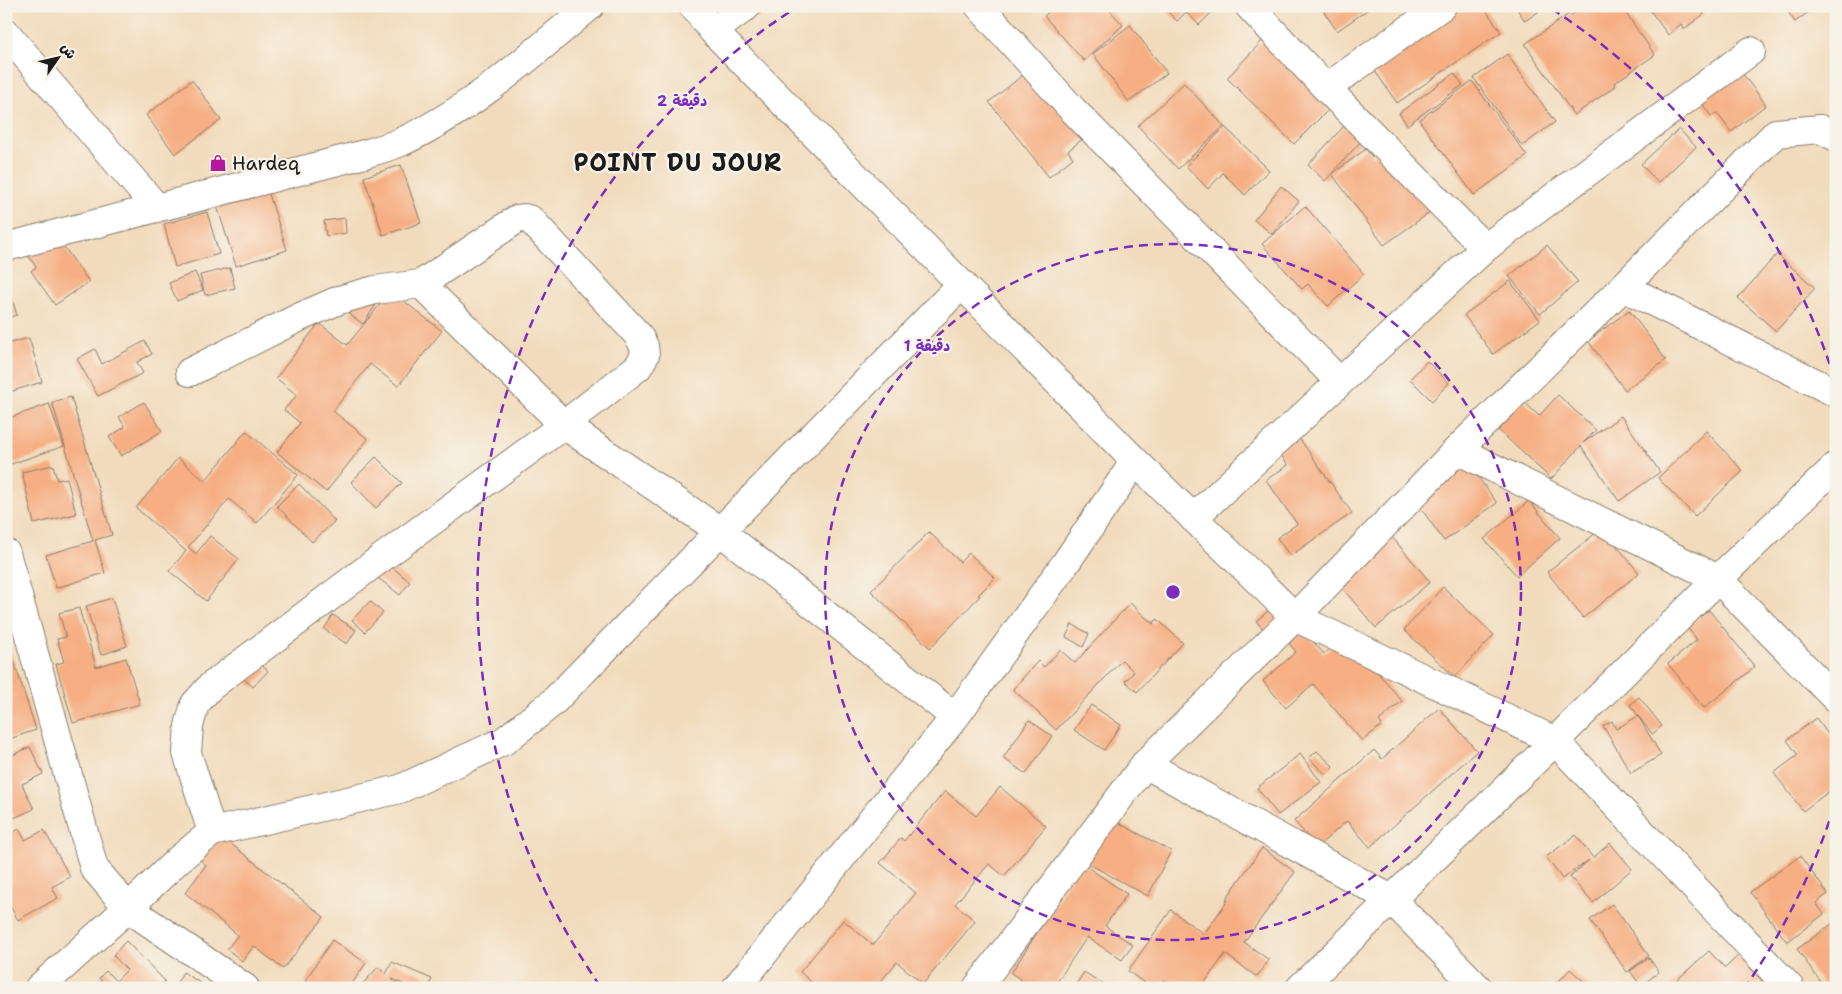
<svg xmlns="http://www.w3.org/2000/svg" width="1842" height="994" font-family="'Shantell Sans','Playpen Sans Arabic',sans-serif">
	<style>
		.building { fill: #f6ae82 }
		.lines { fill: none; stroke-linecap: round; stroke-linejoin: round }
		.street-casing { stroke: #877c6c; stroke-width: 30 }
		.street { stroke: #fff; stroke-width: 28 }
		.ring { fill: none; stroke: #7b2cbf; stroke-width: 2.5; stroke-dasharray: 9 6 }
		.labels { text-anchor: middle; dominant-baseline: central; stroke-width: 4.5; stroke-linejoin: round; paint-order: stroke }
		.poi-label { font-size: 19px; fill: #1c1c1c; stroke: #f7f3e8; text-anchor: start }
		.district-label { font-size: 24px; font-weight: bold; letter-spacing: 1px; fill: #1c1c1c; stroke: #f7f3e8 }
		.centre { fill: #7b2cbf; stroke: #f7f3e8; stroke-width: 2.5 }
		.ring-label { font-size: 15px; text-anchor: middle; font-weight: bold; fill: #7b2cbf; stroke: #f7f3e8; stroke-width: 4.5; stroke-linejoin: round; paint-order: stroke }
	</style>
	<rect width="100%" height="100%" fill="#f7f3e8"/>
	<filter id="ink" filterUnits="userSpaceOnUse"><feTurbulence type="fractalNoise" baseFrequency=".02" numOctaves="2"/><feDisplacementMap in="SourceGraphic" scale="10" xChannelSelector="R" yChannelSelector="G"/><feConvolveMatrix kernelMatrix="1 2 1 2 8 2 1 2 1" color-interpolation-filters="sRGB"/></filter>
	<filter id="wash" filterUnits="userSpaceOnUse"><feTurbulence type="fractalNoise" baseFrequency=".0096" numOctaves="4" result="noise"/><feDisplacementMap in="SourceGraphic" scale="20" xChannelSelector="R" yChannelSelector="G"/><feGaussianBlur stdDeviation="1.12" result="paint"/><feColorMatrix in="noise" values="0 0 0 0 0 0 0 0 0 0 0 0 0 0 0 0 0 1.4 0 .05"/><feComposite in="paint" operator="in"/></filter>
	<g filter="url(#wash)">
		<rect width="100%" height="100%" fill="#f2dbbc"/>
		<g id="blocks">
			<path class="building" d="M1055,6H1106L1123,25L1084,61L1044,16Z
				M1162,6H1218L1199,25L1186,12L1177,21Z
				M1320,6H1373L1337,31Z
				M1448,6H1483L1501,32L1397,103L1364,55Z
				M1515,6H1547L1525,21Z
				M1584,6H1621L1655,55L1614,83L1616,86L1574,115L1525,44L1569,14L1570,16Z
				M1647,6H1698L1704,14L1684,29L1681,24L1668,35Z
				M1784,6H1817L1795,22Z
				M1130,25L1167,73L1129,102L1093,54Z
				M1263,40L1331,107L1294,144L1227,78Z
				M1507,54L1555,122L1522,146L1474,78Z
				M1733,61L1766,105L1731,132L1717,113L1711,116L1693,91Z
				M1033,67L1087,135L1068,151L1073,158L1049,177L989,102Z
				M1454,73L1463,85L1407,125L1399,113Z
				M192,80L221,120L175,154L146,115Z
				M1472,81L1527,156L1474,195L1419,120Z
				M1184,83L1224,126L1178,169L1138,126Z
				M1345,125L1362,140L1325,181L1308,165Z
				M1225,127L1269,170L1245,195L1223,173L1208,189L1186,166Z
				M1679,129L1696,147L1658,183L1641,164Z
				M1366,149L1372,157L1382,149L1429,213L1384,245L1332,174Z
				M401,165L421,223L383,235L364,177Z
				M210,184L266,185L287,250L236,266Z
				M1281,186L1299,201L1272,234L1254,220Z
				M1305,206L1364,274L1328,306L1308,284L1302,289L1262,244Z
				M207,212L219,254L175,267L164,224Z
				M345,218L346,233L326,236L324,221Z
				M50,227L89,282L55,305L31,271L36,267L22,247Z
				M1547,245L1578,282L1540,314L1509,276Z
				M1777,254L1815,288L1776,331L1738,298Z
				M230,268L235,288L205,295L200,275Z
				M195,272L203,290L177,301L169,283Z
				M6,280L17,315L6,318Z
				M1510,281L1540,320L1493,354L1464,315Z
				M369,286L382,296L363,324L349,314Z
				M391,291L442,331L398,386L370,364L333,411L368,439L326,492L277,452L300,423L284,410L297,395L276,378L319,323L347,345Z
				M1629,310L1666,360L1625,390L1588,341Z
				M29,338L42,382L6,393V344Z
				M145,341L152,354L137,362L143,373L98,396L77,359L95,349L102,364Z
				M1427,361L1449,383L1432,401L1410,379Z
				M1558,395L1596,430L1583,443L1621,416L1660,472L1619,501L1581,446L1551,479L1493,425L1519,397L1539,416Z
				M71,397L112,535L95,540L105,573L56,588L46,555L93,541L52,402Z
				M144,402L162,431L121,456L109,437L125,427L119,417Z
				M49,404L64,446L11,464L6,450V419Z
				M1292,428L1352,513L1290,556L1277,538L1297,524L1266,480L1288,465L1272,442Z
				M246,431L298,475L257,523L229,499L188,547L196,554L210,536L239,559L206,601L169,571L186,551L136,508L178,458L205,481Z
				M1706,431L1743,471L1695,516L1658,478Z
				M376,457L402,483L376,508L351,482Z
				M1468,463L1497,503L1444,541L1415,500Z
				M53,465L57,480L67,478L76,514L34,524L22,472Z
				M299,484L335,521L312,542L277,506Z
				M1529,501L1560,538L1517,576L1484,539Z
				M1381,524L1430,582L1376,628L1327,570Z
				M1602,528L1639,573L1583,618L1547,572Z
				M929,532L960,562L969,553L995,578L978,595L980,596L930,648L871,591Z
				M380,557L410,582L400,595L369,571Z
				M1443,587L1494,635L1455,677L1404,630Z
				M112,598L127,646L101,655L86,606Z
				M370,601L383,613L365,632L352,620Z
				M1279,602L1324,654L1346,635L1402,701L1379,721L1382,725L1362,741L1313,684L1286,708L1263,681L1296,652L1277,629L1269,636L1256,621Z
				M1130,603L1153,624L1157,619L1183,643L1137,692L1125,681L1134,672L1122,660L1056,730L1013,689L1038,661L1044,667L1060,650L1075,663Z
				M79,608L96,667L126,658L140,704L73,723L56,664L64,662L57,639L66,637L59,613Z
				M1709,610L1755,667L1704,708L1668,664L1697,640L1687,627Z
				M333,615L356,630L347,644L324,629Z
				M1072,624L1089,634L1083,647L1066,637Z
				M6,636L36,730L6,740Z
				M251,655L268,671L253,687L236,672Z
				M1639,697L1662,726L1652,734L1630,705Z
				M1091,705L1121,725L1104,750L1074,730Z
				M1439,708L1477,751L1370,847L1347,821L1317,847L1294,821L1374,750L1382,759Z
				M1638,716L1661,755L1631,773L1603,726L1612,721L1616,729Z
				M1816,718L1836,745V786L1803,811L1774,773L1798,755L1787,740Z
				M1029,720L1052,736L1026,774L1003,758Z
				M30,747L43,774L22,784L34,809L14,818L9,807L6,809V758Z
				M1317,751L1333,766L1325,774L1309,758Z
				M1300,754L1321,782L1278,815L1257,788Z
				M1000,787L1046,826L1004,876L989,864L955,904L975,921L923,984L897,962L875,988H818L800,972L843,920L873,945L916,893L880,863L901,838L904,841L945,791L976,816Z
				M1100,813L1171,851L1148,896L1076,857Z
				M19,829L25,840L44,830L70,877L52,887L58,898L18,920L6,899V837Z
				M212,829L324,917L283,969L254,946L242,961L227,949L238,935L185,893L206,865L193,854Z
				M1576,835L1593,858L1610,843L1632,869L1593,903L1570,877L1589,860L1562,879L1546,857Z
				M1262,848L1295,872L1244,942L1269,960L1257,977L1225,954L1201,988H1175L1164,980L1158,988H1151L1128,971L1171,910L1204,934L1228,900L1226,899Z
				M1800,856L1828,894L1816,903L1824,914L1787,942L1750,892Z
				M1080,862L1127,894L1105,926L1133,945L1122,960L1087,937L1053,988H1033L1011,973L1050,913Z
				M1612,904L1649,956L1627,972L1590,920Z
				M1836,921V988H1825L1797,949Z
				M332,940L366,963L349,988H315L305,981Z
				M126,941L165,981L158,988H109L99,978L106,971L116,981L127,970L113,955Z
				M1709,951L1725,968L1739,955L1762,981L1754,988H1668Z
				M1649,958L1659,972L1641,986L1630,971Z
				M392,962L432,979L428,988H411L392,979L401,988H359L378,967L386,974Z
				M1570,969L1591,988H1553Z
				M183,972L208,988H174Z
				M1084,972L1105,985L1104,988H1074Z"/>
		</g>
	</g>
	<g filter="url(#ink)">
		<use href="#blocks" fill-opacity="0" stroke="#877c6c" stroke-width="1"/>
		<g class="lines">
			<g class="street-casing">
				<path id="street" d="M693,6L713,31L1135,461L1295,617L1555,741L1790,988
					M979,6L1073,110L1339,381
					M1249,6L1326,88L1485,248
					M713,31L747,6
					M6,33L157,208
					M1326,88L1442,6
					M6,247L361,155C374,151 389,147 401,142C471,110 531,55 590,6
					M421,284L564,425L720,531L955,717
					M1623,287L1836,393
					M190,372L300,317L339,300L375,290L421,284L517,219L524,218L531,220L638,335L644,346L645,355L638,367L564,425L376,562L210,687L195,704L189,726L187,753L212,832
					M1457,450L1718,579L1836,699
					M1193,518L1485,248L1751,51
					M6,553L94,868L128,908L245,988
					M1145,764L1391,899L1478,988
					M39,988L128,908L178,860L212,832L400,789L504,741L552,703L962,284
					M736,988L955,717L1065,564L1135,461
					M977,988L1145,764L1295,617L1457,450L1623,287L1776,133L1820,129L1836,137
					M1300,988L1555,741L1718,579L1836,466"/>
			</g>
			<use href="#street" class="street"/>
		</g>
	</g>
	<g class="ring">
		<circle cx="1173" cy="592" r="348"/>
		<path d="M1834 807A695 695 0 0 1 1746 986M600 986A695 695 0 0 1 794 9M1552 9A695 695 0 0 1 1834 377"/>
	</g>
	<defs>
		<g id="shop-bare" transform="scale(1.35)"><path d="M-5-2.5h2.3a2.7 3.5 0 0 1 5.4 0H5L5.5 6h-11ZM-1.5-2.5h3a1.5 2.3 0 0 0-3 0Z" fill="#b5179e" stroke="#f7f3e8" stroke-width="2.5" paint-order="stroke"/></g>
	</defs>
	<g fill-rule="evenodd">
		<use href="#shop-bare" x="218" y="163"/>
	</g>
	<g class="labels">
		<g class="poi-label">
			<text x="232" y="163">Hardeq</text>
		</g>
		<g class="district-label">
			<text x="678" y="163">POINT DU JOUR</text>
		</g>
	</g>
	<circle cx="1173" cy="592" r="8" class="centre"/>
	<g class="ring-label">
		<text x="682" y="106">2 دقيقة</text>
		<text x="927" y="351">1 دقيقة</text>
	</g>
	<rect width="1842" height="994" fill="none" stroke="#f7f3e8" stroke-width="25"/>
	<g transform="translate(58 58) rotate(56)" stroke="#f7f3e8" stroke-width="4" paint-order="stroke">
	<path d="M0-4L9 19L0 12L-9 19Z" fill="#1c1c1c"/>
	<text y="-8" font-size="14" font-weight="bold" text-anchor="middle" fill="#1c1c1c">ش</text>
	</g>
</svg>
